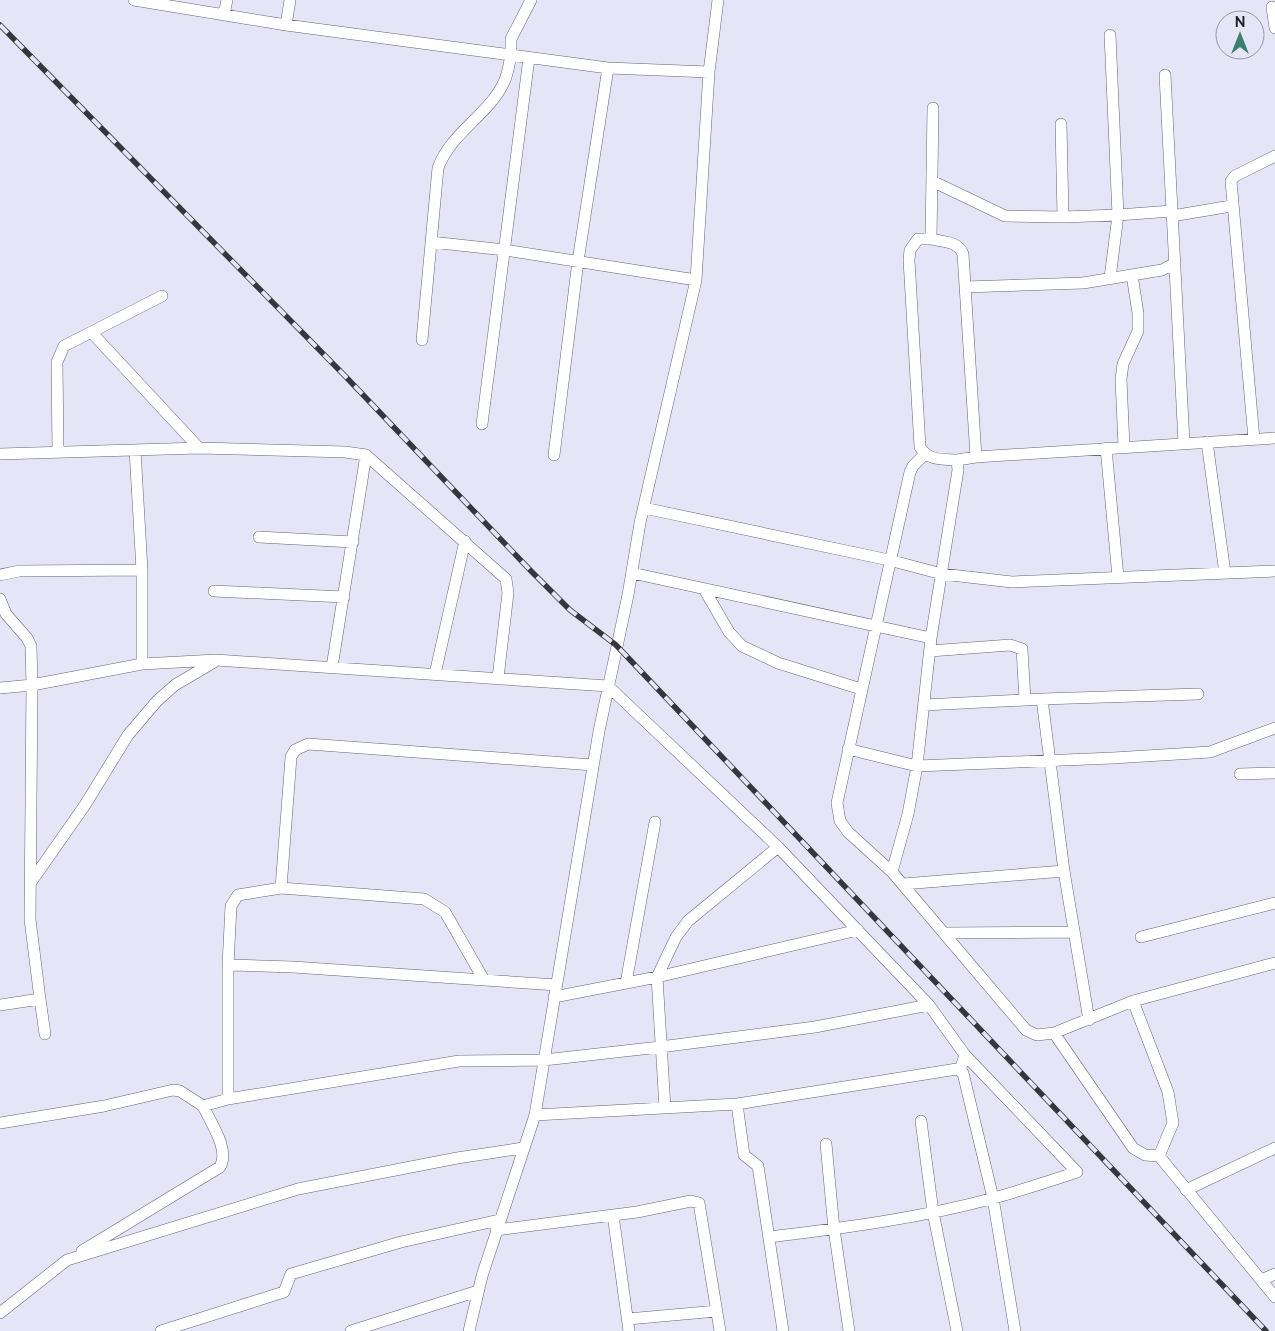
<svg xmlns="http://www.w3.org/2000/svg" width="1275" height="1331" font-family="Raleway,sans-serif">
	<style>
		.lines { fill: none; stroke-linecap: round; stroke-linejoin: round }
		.street-casing { stroke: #656373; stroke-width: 12 }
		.street { stroke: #fff; stroke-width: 11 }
		.rail-casing { stroke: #37363e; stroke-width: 5.5 }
		.rail { stroke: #e6e5f7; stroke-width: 4; stroke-dasharray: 11; stroke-linecap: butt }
	</style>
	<rect width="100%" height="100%" fill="#e6e5f7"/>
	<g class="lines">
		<g class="street-casing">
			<path id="street" d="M134,0L286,25L511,55C509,64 508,74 504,82C489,115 451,132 438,168L422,340
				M531,0L511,39V55L608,68L709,72
				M1272,7L1275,28
				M224,14L227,0
				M286,25L290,0
				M1110,35L1118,215L1172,211
				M1165,75L1184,443
				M933,108L931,239C943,242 958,241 963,254L976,457
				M1061,124L1063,217L1118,215L1110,278
				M932,181L1005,216L1063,217
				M1172,216L1231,206
				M931,239H918L910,250L909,260L920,447C928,461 942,459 957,460
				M431,242L505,250L696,280
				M966,287L1083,283L1162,270L1175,263
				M92,333L199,448
				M482,424L529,58
				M1254,439L1231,181L1235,176L1275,156
				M1207,442L1225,573
				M1124,447L1121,379L1123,364L1138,331V313L1132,275
				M1106,448L1118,577
				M135,450L142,570V664
				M58,452L57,362L64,346L162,296
				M0,454L199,448L345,452L366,455L506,579L508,593L498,678
				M554,455L578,261L608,68
				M644,508L889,560L942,574L1012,582L1275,571
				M259,537L353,542
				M632,573L931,638L958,470L957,460L976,457L1275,438
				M0,575L19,571L142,570
				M704,589L729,632L742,646L778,663L861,689
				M214,591L344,597
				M0,599L6,614L27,638L31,646L32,685L30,919L40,999
				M931,638L917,766L908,814L892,872L1026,1030L1037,1035L1054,1033L1133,1001
				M930,651L1010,645L1022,649L1025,700L1042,699L1064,871L1089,1020
				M332,667L366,455
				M435,674L465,541
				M0,688L32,685L142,664L216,660L608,686L778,847L929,1005L965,1055L960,1071
				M1042,699L1198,694
				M924,705L1025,700
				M848,749L917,766L1113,758L1210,752L1275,728
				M1240,774L1275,773
				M892,872L848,832L840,821L837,803L910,472L913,466L924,455
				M31,882L85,805L128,735L157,701L175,685L214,662
				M903,884L1064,871
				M281,888L424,899L445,912L484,980
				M944,933L1074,932
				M1141,937L1275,903
				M1275,963L1133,1001L1168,1092L1173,1123L1159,1156L1275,1297
				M228,965L293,967L557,985
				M626,983L655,822
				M554,997L657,977L858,930
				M0,1005L40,999L45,1034
				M1054,1033L1133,1148L1145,1155L1159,1156
				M228,1099V965L231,906L238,895L281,888L291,757L295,750L308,744L593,765
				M737,1104L744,1155L758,1166L783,1331
				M665,1108L657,977L676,937L688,921L778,847
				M535,1115L737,1104L957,1069L963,1073L993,1198L1015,1331
				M921,1121L933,1212L957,1331
				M0,1123L104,1106L173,1090L180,1091L203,1106L228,1099L459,1061L544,1060L660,1047L815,1027L929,1005
				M826,1144L834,1229L849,1331
				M1186,1190L1275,1148
				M613,1215L629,1331
				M496,1230L637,1212L691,1201L699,1203L720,1331
				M769,1237C844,1228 921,1218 994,1198C1022,1190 1050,1181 1077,1172L965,1055
				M82,1251L220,1167C230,1150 211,1123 203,1106
				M1261,1280L1275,1274
				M0,1313L67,1260L298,1189L457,1158L523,1148
				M628,1319L717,1311
				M161,1331L284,1292L291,1274L401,1242L499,1220
				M351,1331L478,1291
				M469,1331L482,1276L535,1115L599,731L628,595L640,523L696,280L709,72L718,0"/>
		</g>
		<use href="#street" class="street"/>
		<g class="rail-casing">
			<path id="rail" d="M0,25L346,377L531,571L570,610L616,645L1266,1331"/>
		</g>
		<use href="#rail" class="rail"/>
	</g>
	<g transform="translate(1240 35)"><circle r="24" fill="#e6e5f7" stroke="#9796a3"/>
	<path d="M0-4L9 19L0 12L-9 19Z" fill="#3b8075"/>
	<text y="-8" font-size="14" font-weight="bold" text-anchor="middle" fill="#202026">N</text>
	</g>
</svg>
